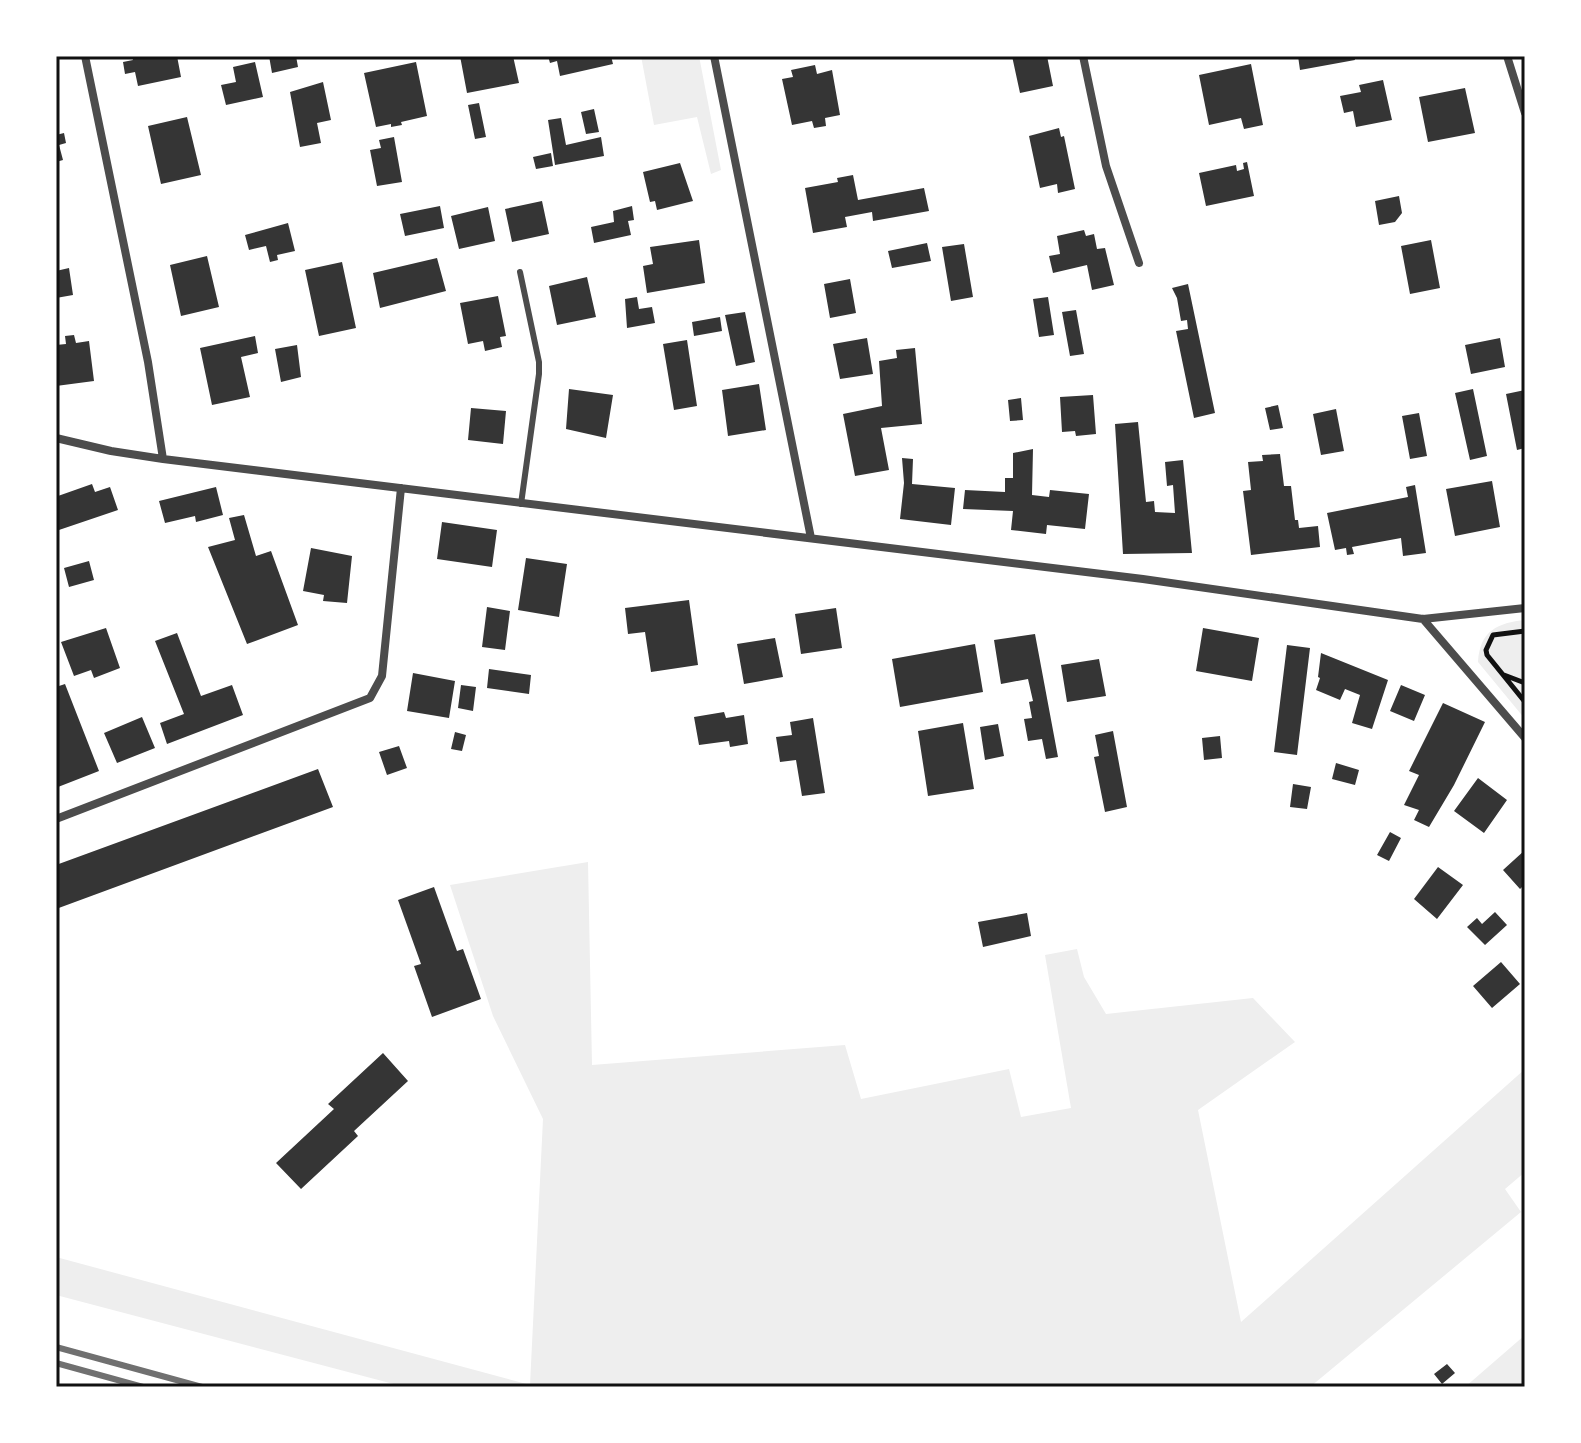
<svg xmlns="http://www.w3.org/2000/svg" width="1581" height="1443" font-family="Rubik,sans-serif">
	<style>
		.green { fill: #eee }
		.building { fill: #353535 }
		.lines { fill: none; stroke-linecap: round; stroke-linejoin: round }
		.path { stroke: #111; stroke-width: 5 }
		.service { stroke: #4c4c4c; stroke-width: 6 }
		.minor { stroke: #4c4c4c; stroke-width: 8 }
		.rail { stroke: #707070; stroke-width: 6 }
		.neatline { fill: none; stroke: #111; stroke-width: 3 }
	</style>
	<rect width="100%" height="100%" fill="#fff"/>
	<path class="green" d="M641,56H699L721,170L711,174L697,117L654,125Z
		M1525,620V719L1478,662C1480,630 1498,623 1525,620Z
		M588,862L592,1065L845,1045L861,1099L1009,1069L1021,1117L1071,1108L1045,955L1077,949L1084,977L1106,1014L1253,998L1295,1042L1198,1110L1241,1322L1525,1069V1172L1505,1189L1521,1212L1310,1387H405L56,1295V1257L530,1385L543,1119L493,1016L450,885Z
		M1525,1335V1387H1465Z"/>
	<path class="building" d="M132,56H177L181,77L138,86L135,72L125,74L123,62L133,60Z
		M269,56H296L298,67L272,73Z
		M460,56H513L519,83L467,93Z
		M548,56H611L613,64L560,76L557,61L550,63Z
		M1012,56H1047L1053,86L1020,93Z
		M1298,56H1354L1355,60L1300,70Z
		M255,62L263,97L226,105L221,85L236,82L233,67Z
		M416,62L427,116L401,122L402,125L391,127V124L376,127L364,73Z
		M1251,64L1263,125L1244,129L1241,118L1209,125L1199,75Z
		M815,65L817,74L832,70L840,115L825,118L826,126L814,128L812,121L792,125L782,79L793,77L791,70Z
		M1383,80L1392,120L1356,127L1353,111L1344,113L1340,96L1361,92L1359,85Z
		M323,82L331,120L317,123L321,143L300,147L290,92Z
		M1465,88L1475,133L1428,142L1419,97Z
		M479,103L486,137L475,139L468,105Z
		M594,109L599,132L586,134L581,112Z
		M187,117L201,175L161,184L148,126Z
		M561,118L566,145L601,137L604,156L555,165L548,120Z
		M1059,128L1061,137L1064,136L1075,189L1058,193L1057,184L1040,188L1029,136Z
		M64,133L66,143L59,145L63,160L56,162V135Z
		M394,137L402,182L377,186L370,150L381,148L379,140Z
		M551,153L553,166L536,169L533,157Z
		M1247,162L1254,196L1206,206L1199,173L1236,165L1237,171L1244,169L1243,163Z
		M680,163L693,201L657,210L655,201L650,202L643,172Z
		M853,175L858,200L924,188L929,211L873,221L872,212L845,217L847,227L813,233L805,188L838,182L837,178Z
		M1399,196L1402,213L1395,222L1379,225L1375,201Z
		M542,201L549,234L512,242L505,209Z
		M440,206L444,228L405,236L400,214Z
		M632,206L634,220L628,221L631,235L594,243L591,227L614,222L613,211Z
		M488,207L495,241L459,249L451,216Z
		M288,223L295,251L277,255L278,260L270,262L266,246L249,250L245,235Z
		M1084,230L1086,236L1094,234L1097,249L1105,248L1114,285L1092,290L1087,265L1053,273L1049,256L1060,254L1057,236Z
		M699,240L705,283L647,293L643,266L653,264L650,247Z
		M1431,240L1440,288L1410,294L1401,246Z
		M927,243L931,261L892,268L888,251Z
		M964,244L973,297L951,301L942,247Z
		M207,256L219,307L181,316L170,265Z
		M437,258L446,291L380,308L373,273Z
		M342,262L356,328L319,336L305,270Z
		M69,268L73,295L56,298V271Z
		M587,277L596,317L557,325L549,286Z
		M850,279L856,313L830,318L824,284Z
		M1188,284L1215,413L1194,418L1176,331L1188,329L1187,320L1181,321L1177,298L1172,288Z
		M498,296L506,336L500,337L502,347L485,351L483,341L468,344L460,303Z
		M637,297L639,309L652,307L655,323L627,328L625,299Z
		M1048,297L1054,335L1039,337L1033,299Z
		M1076,310L1084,354L1070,356L1062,312Z
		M745,312L755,362L736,366L725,315Z
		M720,317L722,331L694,336L692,322Z
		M74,335L76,343L89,341L94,381L56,386V345L66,344L65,336Z
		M255,336L258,353L241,357L250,397L212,405L200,348Z
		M867,338L873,374L840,379L833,344Z
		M1500,338L1505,367L1471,374L1465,345Z
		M687,340L697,406L674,410L663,344Z
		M297,345L301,377L281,382L275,349Z
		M915,348L922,424L881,428L889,470L855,476L843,414L882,406L879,361L897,358L896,350Z
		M759,384L766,430L728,436L722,390Z
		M569,389L613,395L606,438L566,429Z
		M1473,389L1487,456L1470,460L1455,393Z
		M1525,390V448L1517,450L1506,394Z
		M1093,395L1096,434L1076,436L1075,431L1062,432L1060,397Z
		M1021,398L1023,420L1010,421L1008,400Z
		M1278,405L1283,428L1270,430L1265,408Z
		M471,408L506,411L503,444L468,440Z
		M1336,409L1344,451L1321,455L1313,414Z
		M1419,413L1427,456L1410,459L1402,416Z
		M1138,422L1146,502L1154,501L1155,512L1175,513L1173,485L1167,486L1165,462L1183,460L1192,553L1123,554L1115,424Z
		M1033,449L1032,495L1049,497L1050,490L1089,494L1085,529L1047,525L1046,534L1011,530L1013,511L963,509L965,490L1005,492V478H1013V453Z
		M1280,454L1284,486H1291L1295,520H1298L1299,528L1318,526L1320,547L1251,555L1243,491L1251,490L1248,462L1263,461L1262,455Z
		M902,458L913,459L912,484L955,488L951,525L900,519L904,483Z
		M1492,481L1500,527L1455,536L1446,489Z
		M92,484L95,492L110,487L118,510L56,531V491L58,496Z
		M1415,485L1426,553L1403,556L1401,538L1352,547L1354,554L1347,555L1346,548L1335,550L1327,513L1408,497L1406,487Z
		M216,487L223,515L196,522L195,516L165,523L159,501Z
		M244,515L256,556L271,551L298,625L247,644L208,547L235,540L229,518Z
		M442,522L497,530L492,567L437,559Z
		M311,548L352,556L347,603L323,601L324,595L303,591Z
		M526,558L567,564L559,617L518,610Z
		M89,561L94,580L69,587L64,568Z
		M689,600L698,665L651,672L645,632L628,634L625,608Z
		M487,607L510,611L505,650L482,647Z
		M836,608L842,648L801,654L795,614Z
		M106,628L120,668L94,678L91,670L74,676L61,642Z
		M1203,628L1259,638L1252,681L1196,671Z
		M177,633L201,696L232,685L243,715L167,744L160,723L184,714L155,641Z
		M1035,634L1058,757L1046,759L1042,739L1028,741L1024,719L1032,718L1029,702L1033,701L1028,679L1001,684L994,640Z
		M775,638L783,677L744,684L737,644Z
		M975,644L983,692L900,707L892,659Z
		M1287,645L1310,648L1297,755L1274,752Z
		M1321,653L1388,680L1372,729L1352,723L1360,695L1345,689L1340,700L1316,690L1320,678L1318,677Z
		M1099,659L1106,696L1067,702L1061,665Z
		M489,669L531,675L529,694L487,688Z
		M413,673L455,681L449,718L407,711Z
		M65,684L99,771L58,787L56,687Z
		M461,685L476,687L473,711L458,708Z
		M1401,685L1425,695L1414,721L1390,711Z
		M1443,703L1485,722L1454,785L1429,827L1414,820L1419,810L1404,805L1419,775L1409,771Z
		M724,712L726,718L744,715L748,744L730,747L729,741L699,745L694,717Z
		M142,717L155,748L117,763L104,733Z
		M813,718L825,793L802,796L796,760L780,762L776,737L792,735L790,722Z
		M963,723L974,789L928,796L918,731Z
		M998,724L1004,756L985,760L980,727Z
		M1113,731L1127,807L1105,812L1094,757L1099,756L1095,735Z
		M455,732L466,735L462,751L451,749Z
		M1220,736L1222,758L1204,760L1202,738Z
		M399,746L407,768L387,775L379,752Z
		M1336,763L1359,770L1355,785L1332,779Z
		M318,769L333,807L56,909V865Z
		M1478,778L1507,800L1484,833L1454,811Z
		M1293,784L1311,787L1307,809L1290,807Z
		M1390,832L1401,838L1389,861L1377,855Z
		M1525,850V884L1520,889L1503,870Z
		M1438,867L1463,885L1437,919L1414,899Z
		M434,887L457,951L463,949L481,999L432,1017L414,966L421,964L398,900Z
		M1495,912L1507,925L1485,945L1467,927L1477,918L1482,924Z
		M1027,913L1031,936L983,947L978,922Z
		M1501,962L1520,984L1492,1008L1473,986Z
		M383,1053L408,1081L354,1131L358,1136L301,1189L276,1163L334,1109L328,1104Z
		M1447,1364L1455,1373L1442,1384L1434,1374Z"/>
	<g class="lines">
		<path class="path" d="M1525,631L1493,635L1486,650L1487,655L1525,702
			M1504,675L1525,683"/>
		<path class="service" d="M520,272L539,362V374L521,504"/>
		<path class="minor" d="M85,56L148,362L163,459
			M714,56L811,538
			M1083,56L1106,166L1139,263
			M1507,56L1525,113
			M56,438L111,451L163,459L1143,579L1423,619L1525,608
			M1423,619L1525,738
			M56,819L370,698L382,676L401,488"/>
		<path class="rail" d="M56,1347L202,1387
			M56,1363L143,1387"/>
	</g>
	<rect width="1581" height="1443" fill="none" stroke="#ffffff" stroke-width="116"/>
	<rect x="58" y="58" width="1465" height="1327" class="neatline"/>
</svg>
